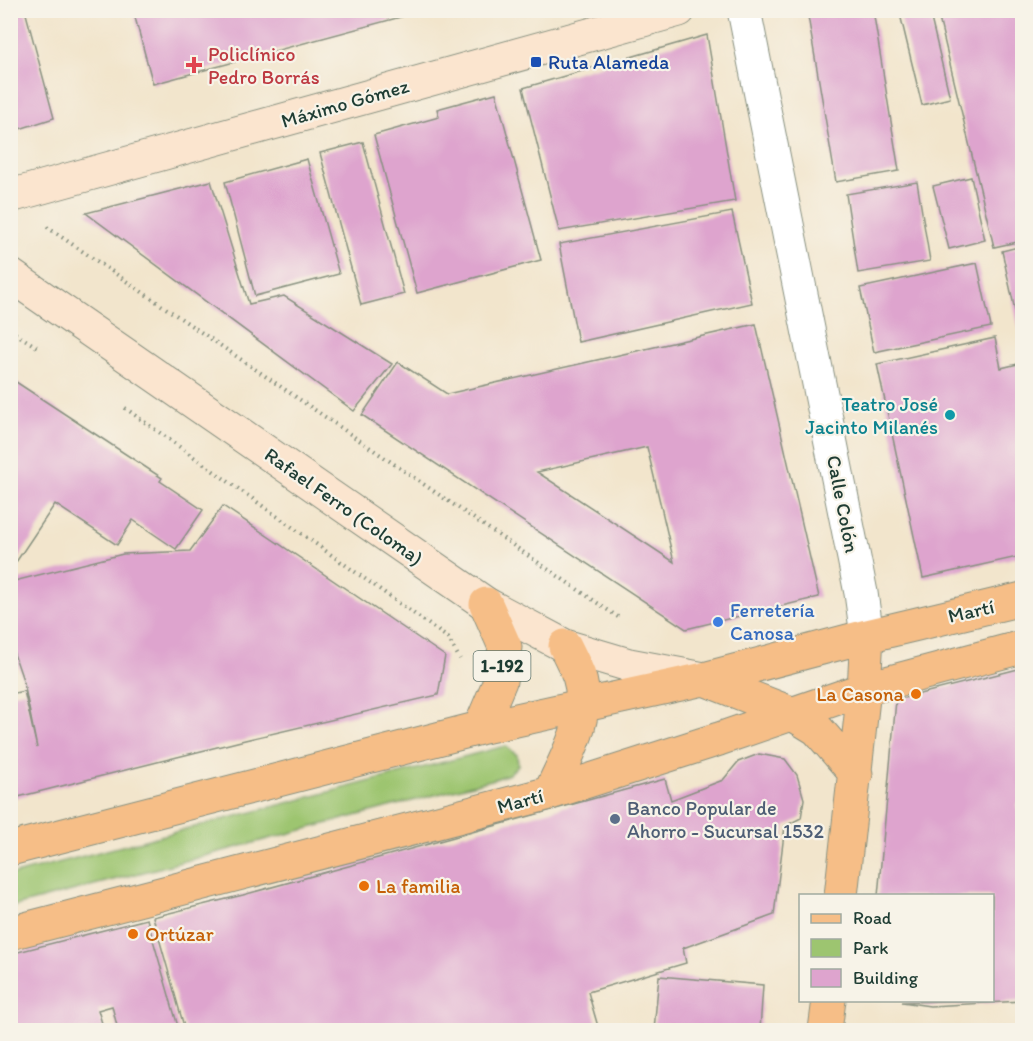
<svg xmlns="http://www.w3.org/2000/svg" width="1033" height="1041" font-family="Itim,sans-serif">
	<style>
		.green { fill: #9dc570; stroke: #5e8152; stroke-width: 1.5 }
		.building { fill: #dea4ce; fill-rule: evenodd }
		.lines { fill: none; stroke-linecap: round; stroke-linejoin: round }
		.tertiary-casing { stroke: #889180; stroke-width: 35 }
		.secondary-casing { stroke: #889180; stroke-width: 35 }
		.primary-casing { stroke: #889180; stroke-width: 35 }
		.path { stroke: #889180; stroke-width: 4; stroke-dasharray: 1.5 4.5; stroke-linecap: butt }
		.tertiary { stroke: #fff; stroke-width: 33 }
		.secondary { stroke: #fbe5cf; stroke-width: 33 }
		.primary { stroke: #f6be87; stroke-width: 33 }
		.transit-dot { fill: #1a4fb4; stroke: #f7f3e8; stroke-width: 2 }
		.health-dot { fill: #e0444e; stroke: #f7f3e8; stroke-width: 2 }
		.culture-dot { fill: #0f9aa8; stroke: #f7f3e8; stroke-width: 2 }
		.shop-dot { fill: #3f7fe0; stroke: #f7f3e8; stroke-width: 2 }
		.food-dot { fill: #e8710a; stroke: #f7f3e8; stroke-width: 2 }
		.service-dot { fill: #5c6f8a; stroke: #f7f3e8; stroke-width: 2 }
		.labels { text-anchor: middle; dominant-baseline: central; stroke-width: 4.5; stroke-linejoin: round; paint-order: stroke }
		.shield { fill: #f7f3e8; stroke: #60746a; stroke-width: 1.5 }
		.shield-label { font-size: 18px; font-weight: bold; fill: #1f3d34 }
		.health-label { font-size: 20px; fill: #be3a42; stroke: #f7f3e8; text-anchor: start }
		.transit-label { font-size: 20px; fill: #164399; stroke: #f7f3e8; text-anchor: start }
		.street-label { font-size: 20px; fill: #1f3d34; stroke: #f7f3e8 }
		.culture-label { font-size: 20px; fill: #0d838f; stroke: #f7f3e8; text-anchor: end }
		.shop-label { font-size: 20px; fill: #366cbe; stroke: #f7f3e8; text-anchor: start }
		.food-label { font-size: 20px; fill: #c56008; stroke: #f7f3e8; text-anchor: start }
		.service-label { font-size: 20px; fill: #4e5e75; stroke: #f7f3e8; text-anchor: start }
	</style>
	<rect width="100%" height="100%" fill="#f7f3e8"/>
	<filter id="ink" filterUnits="userSpaceOnUse"><feTurbulence type="fractalNoise" baseFrequency=".0167" numOctaves="2"/><feDisplacementMap in="SourceGraphic" scale="12" xChannelSelector="R" yChannelSelector="G"/><feConvolveMatrix kernelMatrix="1 2 1 2 8 2 1 2 1" color-interpolation-filters="sRGB"/></filter>
	<filter id="wash" filterUnits="userSpaceOnUse"><feTurbulence type="fractalNoise" baseFrequency=".008" numOctaves="4" result="noise"/><feDisplacementMap in="SourceGraphic" scale="24" xChannelSelector="R" yChannelSelector="G"/><feGaussianBlur stdDeviation="1.35" result="paint"/><feColorMatrix in="noise" values="0 0 0 0 0 0 0 0 0 0 0 0 0 0 0 0 0 1.4 0 .05"/><feComposite in="paint" operator="in"/></filter>
	<g filter="url(#wash)">
		<rect width="100%" height="100%" fill="#f2e5cc"/>
		<path class="green" d="M505,746L517,755L518,765L509,774L495,779L11,907V875Z"/>
		<g id="blocks">
			<path class="building" d="M10,10H25L54,118L10,132Z
				M133,10H423V11L153,84Z
				M807,10H873L899,171L836,182Z
				M899,10H929L950,98L922,105Z
				M937,10H1022V241L994,247Z
				M707,35L735,201L559,231L523,88Z
				M496,93L541,260L417,293L374,135L439,117L437,109Z
				M363,142L404,294L361,305L320,153Z
				M307,159L339,274L255,296L225,182Z
				M971,177L985,240L949,249L933,186Z
				M211,181L249,304L284,296L392,364L354,411L86,213Z
				M917,182L930,261L858,273L846,194Z
				M732,212L752,303L578,342L559,244Z
				M1022,246V328L1019,329L1002,251Z
				M977,263L991,327L874,352L860,288Z
				M756,324L819,597L686,629L362,415L398,362L447,394ZM647,447L674,562L537,472Z
				M995,338L1001,368L1022,363V556L923,578L877,364Z
				M10,378L162,478L160,481L203,510L176,549L133,520L117,545L55,504L12,568L10,567V481L14,476L10,474Z
				M223,506L445,656L438,695L245,740L10,799V694L24,691L37,748L24,683L10,642V582L123,554L190,551Z
				M1022,668V802L1016,804L1022,827V1001L930,1006L902,1002L992,1000V896H878L896,700Z
				M759,754L785,759L797,775L804,799L801,818L785,826L774,915L683,948L686,963L588,992L599,1030H185L153,917L243,895L665,779L671,800L723,780L738,762Z
				M147,919L179,1030H118L112,1006L98,1010L104,1030H38L37,1028L29,1030H10V954Z
				M659,976L763,985L760,1030H654Z"/>
		</g>
	</g>
	<g filter="url(#ink)">
		<use href="#blocks" fill-opacity="0" stroke="#889180" stroke-width="1.5"/>
		<g class="lines">
			<g class="tertiary-casing">
				<path id="tertiary" d="M744,10L861,593L867,636"/>
			</g>
			<g class="secondary-casing">
				<path id="secondary" d="M10,196L679,10
					M10,275L486,604L565,646L629,665L704,679"/>
			</g>
			<g class="primary-casing">
				<path id="primary" d="M704,679L791,713L817,729L856,774
					M480,728L500,681L505,647L486,604
					M550,793C566,757 592,716 579,676C575,666 570,656 565,646
					M10,849L480,728L704,679L867,636L1022,599
					M841,896L864,689L867,636
					M10,933L550,793L719,739L864,689L1022,647
					M825,1030L829,1000"/>
			</g>
			<path class="path" d="M47,227L618,617
				M10,330L37,347
				M125,408L448,638L460,659"/>
			<use href="#tertiary" class="tertiary"/>
			<use href="#secondary" class="secondary"/>
			<use href="#primary" class="primary"/>
		</g>
	</g>
	<rect class="transit-dot" x="530" y="56" width="12" height="12" rx="3"/>
	<path class="health-dot" d="M191 56h6v6h6v6h-6v6h-6v-6h-6v-6h6z"/>
	<circle class="culture-dot" cx="950" cy="415" r="6"/>
	<circle class="shop-dot" cx="718" cy="622" r="6"/>
	<g class="food-dot">
		<circle cx="916" cy="694" r="6"/>
		<circle cx="364" cy="886" r="6"/>
		<circle cx="133" cy="934" r="6"/>
	</g>
	<circle class="service-dot" cx="615" cy="819" r="6"/>
	<g class="labels">
		<rect class="shield" x="473.5" y="651" width="57" height="30" rx="4.5"/>
		<g class="shield-label">
			<text x="502" y="666">1-192</text>
		</g>
		<g class="health-label">
			<text x="208" y="54">Policlínico<tspan x="208" dy="23">Pedro Borrás</tspan></text>
		</g>
		<g class="transit-label">
			<text x="548" y="62">Ruta Alameda</text>
		</g>
		<g class="street-label">
			<text transform="translate(345 103) rotate(-16)">Máximo Gómez</text>
			<text transform="translate(843 504) rotate(79)">Calle Colón</text>
			<text transform="translate(344 506) rotate(35)">Rafael Ferro (Coloma)</text>
			<text transform="translate(971 611) rotate(-13)">Martí</text>
			<text transform="translate(520 801) rotate(-15)">Martí</text>
		</g>
		<g class="culture-label">
			<text x="938" y="404">Teatro José<tspan x="938" dy="23">Jacinto Milanés</tspan></text>
		</g>
		<g class="shop-label">
			<text x="730" y="610">Ferretería<tspan x="730" dy="23">Canosa</tspan></text>
		</g>
		<g class="food-label">
			<text x="904" y="694" text-anchor="end">La Casona</text>
			<text x="376" y="886">La familia</text>
			<text x="145" y="934">Ortúzar</text>
		</g>
		<g class="service-label">
			<text x="627" y="808">Banco Popular de<tspan x="627" dy="23">Ahorro - Sucursal 1532</tspan></text>
		</g>
	</g>
	<rect width="1033" height="1041" fill="none" stroke="#f7f3e8" stroke-width="36"/>
	<rect x="799" y="894" width="195" height="108" fill="#f7f3e8" stroke="#a1aaa0" stroke-width="1.5"/>
	<rect x="811" y="914" width="30" height="9" fill="#f6be87" stroke="#a1aaa0" stroke-width="1.5"/>
	<text x="853" y="924" font-size="18" fill="#1f3d34">Road</text>
	<rect x="811" y="939" width="30" height="18" fill="#9dc570" stroke="#a1aaa0" stroke-width="1.5"/>
	<text x="853" y="954" font-size="18" fill="#1f3d34">Park</text>
	<rect x="811" y="969" width="30" height="18" fill="#dea4ce" stroke="#a1aaa0" stroke-width="1.5"/>
	<text x="853" y="984" font-size="18" fill="#1f3d34">Building</text>
</svg>
